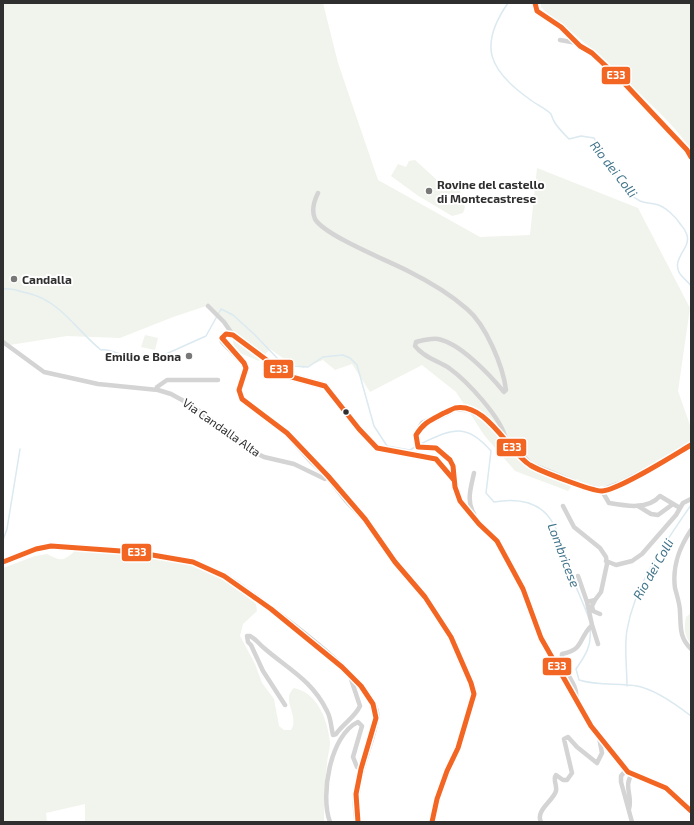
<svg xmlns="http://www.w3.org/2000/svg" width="694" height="825" font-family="'Exo 2',sans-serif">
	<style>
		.green { fill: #f1f4ec }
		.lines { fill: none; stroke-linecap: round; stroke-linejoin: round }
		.stream { stroke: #dbe9f0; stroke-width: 1.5 }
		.street { stroke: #d4d4d4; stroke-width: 4.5 }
		.secondary { stroke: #cdcdcd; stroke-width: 7 }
		.bus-1-casing { stroke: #fff; stroke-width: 8 }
		.bus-1 { stroke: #f26522; stroke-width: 5 }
		.poi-dot { fill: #787878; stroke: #fff; stroke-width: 1.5 }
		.bus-dot { fill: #2f2f2f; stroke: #fff; stroke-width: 1.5 }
		.labels { text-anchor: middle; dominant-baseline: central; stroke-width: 4; stroke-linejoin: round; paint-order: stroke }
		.poi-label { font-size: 12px; font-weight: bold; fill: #2f2f2f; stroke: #fff; text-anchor: start }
		.street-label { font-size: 12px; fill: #2f2f2f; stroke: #fff }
		.water-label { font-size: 13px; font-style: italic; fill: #42758c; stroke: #fff }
		.line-badge { stroke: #fff; stroke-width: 1.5 }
		.badge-label { font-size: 11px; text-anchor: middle; font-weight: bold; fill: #fff }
	</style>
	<rect width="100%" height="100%" fill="#fff"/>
	<path class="green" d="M3,3H323L338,63L378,180L480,237L530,235L537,168L638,208L690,308L678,391L691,428V442L616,484L588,488L577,479L568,491L515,471L484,435L456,392L422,365L370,392L352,364L335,370L323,360L303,368L287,361L270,349L259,361L235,351L230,328L206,306L173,317L120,338L67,336L3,346Z
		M541,3H691V150C679,131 660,113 644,98C613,67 581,38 546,12L541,7Z
		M415,160L437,180L458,185L465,207L463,213L452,216L417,195L391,176L398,164L406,167L409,161Z
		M145,335L158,338L155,350L141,347Z
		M75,551C122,556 176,553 219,577C232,584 244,594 256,604L257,611L243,624L240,636L255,664L262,683L274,699L279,726L284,730H291C300,715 280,700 294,688C318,693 328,721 330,743C330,750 327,757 327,764C325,783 324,802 324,822H85V804L46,813L47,822H3V568L35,556L47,554C62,562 63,561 75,551Z
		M691,613V644C684,635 684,628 686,617Z"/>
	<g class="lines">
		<path class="stream" d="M508,3C478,46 489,70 528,98C535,104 545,108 551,114C552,117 553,120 555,123C559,129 564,134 569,139L581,136L594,138C604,156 621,192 640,201C645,203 651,203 655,204C665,206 676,217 681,225C683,227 686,232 687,235C691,248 672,258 679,272C681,277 688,281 691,286
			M3,289C12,288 18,291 27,293C60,300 76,330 101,350C109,348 118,354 125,356C135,359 147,360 157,358L206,336L221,309L233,315L254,334L278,359L291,366L308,367L323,357L343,355L350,358L357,365L374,426L387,446L410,450L415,447
			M420,444C451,430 465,421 491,451L486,493L494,502C553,492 558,531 572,576C577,591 584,604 589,619
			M3,540L7,529L20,449
			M590,629C592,646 585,656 576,669L579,680C598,686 618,683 637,686C654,689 678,706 691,716
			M627,686C627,667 624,648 627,630C635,584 665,543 691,505"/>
		<path class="street" d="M560,40L577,43
			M318,193C314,201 311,210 315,219C325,236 389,261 408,271C428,281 450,294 467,309C486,325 503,366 506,390L504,392C490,375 460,343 438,339C431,338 424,340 416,342L415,346C423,357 438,361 449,368C467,381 502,418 506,440
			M208,306L224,322L233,335
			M3,342L44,372L98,384L158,390L171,394L193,406L213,422L254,452L264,457L294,464L325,479L328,476
			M158,390L157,387L167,380H218
			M602,491L609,503C626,506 648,510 660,496L680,508
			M563,506L574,527L600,548L606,557L607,564L601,592L595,600L587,602L592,625C577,640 585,649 562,654C560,671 579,683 576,699
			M638,506L651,514L658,515L673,504
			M474,514C466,501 471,487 474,473
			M691,530C679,548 672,566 675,588C677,596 680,604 680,612C681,627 679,637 691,649
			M606,561L616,565L632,561L642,554L676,515L683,503L691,499
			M578,576L587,602
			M595,600L592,606L593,611L600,614
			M592,625L598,644
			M285,705L263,671L251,645L248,642L247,636H250C256,639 259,644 264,648C288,669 312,680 327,711C331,718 331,727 333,735L336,734C343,724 355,717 360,706L351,679
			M626,770L621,776V782L632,822
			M629,809C633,796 623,786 632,774
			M330,822C320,796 330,735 358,722L362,726L353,757L357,767L361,769
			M541,822C535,811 553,801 556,791C557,786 554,782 555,777L556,775L563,780H567L572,773L564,739L568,737L577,747L597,763L602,753L599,737"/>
		<path class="secondary" d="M535,3L537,11L561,27L580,46L592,53L625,84L687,150L691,157
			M691,445L654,467L621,484L602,491L584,487L530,465L484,417L469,409L455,408L423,424L416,435L418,447L436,448L450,460L453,466L455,487L460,501L479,524L497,541L523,589L541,638L591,726L628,772L666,788L691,811
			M3,562L36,549L51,546L135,552L193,562L224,576L238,585C264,604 382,686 376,718C369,755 350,783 358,822
			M432,822L437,799L447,771L458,748L474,694L471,683L460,658L451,637L425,597L395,562L365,519L347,500L328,476L312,461L287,433L242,399L239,390L246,368L244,363L223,341L222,338L226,334L233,335L288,376L325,386L359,429L377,448L436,459L454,480"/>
		<g class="bus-1-casing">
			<path id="bus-1" d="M535,3L537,11L561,27L580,46L592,53L625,84L687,150L691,157
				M691,445C674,455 619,490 602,491C591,491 540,471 530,465C508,451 486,402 455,408C452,409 447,412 444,413C431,420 424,422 416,435L418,447L436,448L450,460L453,466L455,487L460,501L479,524L497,541L523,589L541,638L591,726L628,772L666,788L691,811
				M3,562L36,549L51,546L135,552L193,562L224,576L271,609L342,667L361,686L373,704L376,718L361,769L356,794L358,822
				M432,822L437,799L447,771L458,748L474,694L471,683L451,637L425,597L395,562L365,519L328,476L287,433L242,399L239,390L246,368L244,363L222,338L226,334L233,335L288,376L325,386L359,429L377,448L436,459L454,480"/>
		</g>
		<use href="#bus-1" class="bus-1"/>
	</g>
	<g class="poi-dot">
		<circle cx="429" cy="191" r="4"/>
		<circle cx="14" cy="279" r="4"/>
		<circle cx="189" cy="356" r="4"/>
	</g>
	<circle class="bus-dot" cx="346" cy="412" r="3.5"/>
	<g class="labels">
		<g class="poi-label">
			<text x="437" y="184">Rovine del castello<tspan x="437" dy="14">di Montecastrese</tspan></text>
			<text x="22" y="279">Candalla</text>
			<text x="181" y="356" text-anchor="end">Emilio e Bona</text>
		</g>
		<g class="street-label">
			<text transform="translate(222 427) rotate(35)">Via Candalla Alta</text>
		</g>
		<g class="water-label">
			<text transform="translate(614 169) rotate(52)">Rio dei Colli</text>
			<text transform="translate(564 555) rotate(69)">Lombricese</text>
			<text transform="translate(653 569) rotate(-60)">Rio dei Colli</text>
		</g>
	</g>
	<g class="line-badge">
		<rect x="601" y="66" width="30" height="19" rx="4" fill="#f26522"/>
		<rect x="263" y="359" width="31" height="20" rx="4" fill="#f26522"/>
		<rect x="496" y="438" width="31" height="19" rx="4" fill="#f26522"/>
		<rect x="121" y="543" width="31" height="19" rx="4" fill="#f26522"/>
		<rect x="542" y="657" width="30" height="19" rx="4" fill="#f26522"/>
	</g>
	<g class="badge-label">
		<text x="616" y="79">E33</text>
		<text x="279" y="373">E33</text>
		<text x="512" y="451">E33</text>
		<text x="137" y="556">E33</text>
		<text x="557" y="670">E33</text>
	</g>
	<rect width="694" height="825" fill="none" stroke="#2f2f2f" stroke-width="8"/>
</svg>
